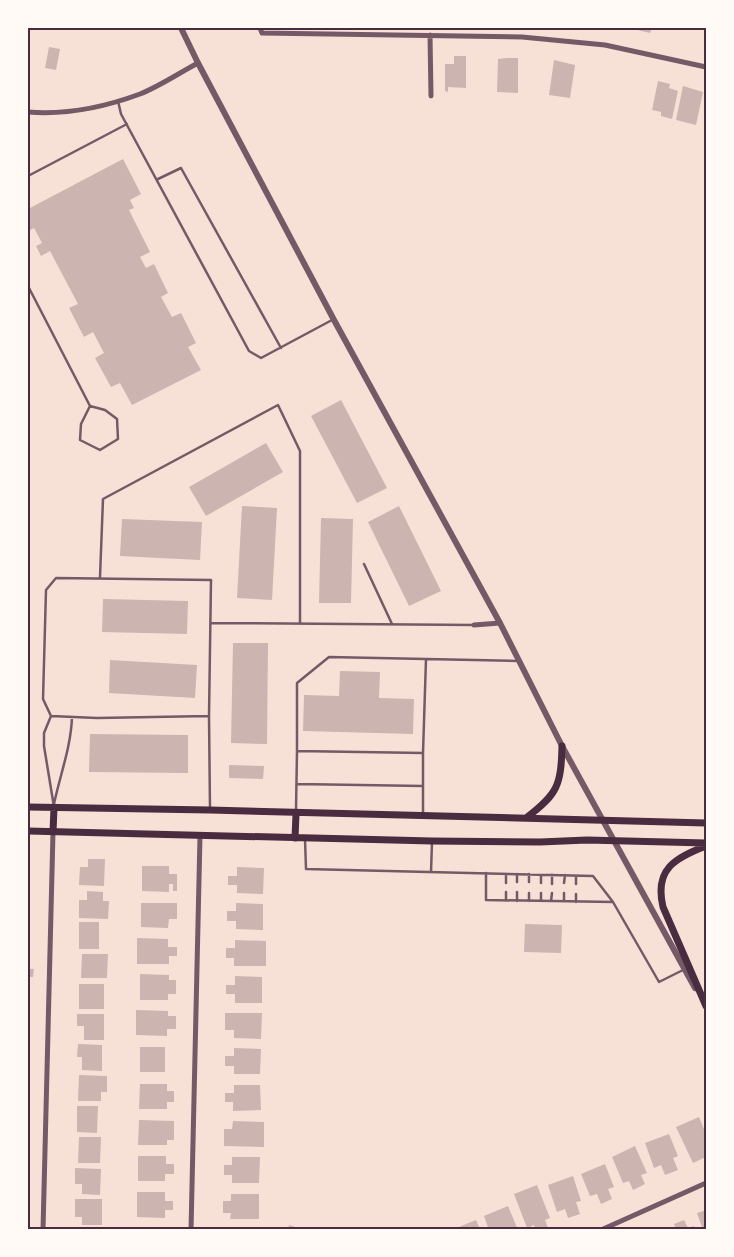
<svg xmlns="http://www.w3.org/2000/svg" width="734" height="1257" font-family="'Nunito Sans',sans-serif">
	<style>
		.building { fill: #ccb4b1 }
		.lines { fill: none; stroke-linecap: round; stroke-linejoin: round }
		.service { stroke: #755966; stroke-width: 2.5 }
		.minor { stroke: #755966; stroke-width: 5 }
		.tertiary { stroke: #755966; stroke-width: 6 }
		.secondary { stroke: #4a2c40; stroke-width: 7 }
		.neatline { fill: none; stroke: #4a2c40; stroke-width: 2 }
	</style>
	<rect width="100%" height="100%" fill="#f7e1d7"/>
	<path class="building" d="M629,28H652L650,33Z
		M49,47L60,49L56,70L45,68Z
		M454,56H466V88L448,87V92L445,91V64H454Z
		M507,58H518V93L497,92L498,59Z
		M554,60L575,65L570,98L549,95Z
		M658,81L670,84L669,88L678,91L672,119L661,116V112L652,110Z
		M683,86L703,92L696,125L676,120Z
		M123,159L141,194L130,200L134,208L129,210L150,252L140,257L146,268L154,264L168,293L161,297L172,317L181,313L196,343L188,347L201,370L132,405L120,383L111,387L95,358L104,353L93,332L84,337L69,308L78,304L50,251L41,256L36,246L42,243L34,228L28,231V209Z
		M341,400L387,488L357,503L311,416Z
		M266,443L283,472L206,516L189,487Z
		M242,506L277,508L272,600L237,598Z
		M399,506L441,591L409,606L368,522Z
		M321,518L353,519L351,603H319Z
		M122,519L202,522L200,560L120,556Z
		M103,599L188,601L187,634L102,632Z
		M233,643H268L267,744L231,743Z
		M110,660L197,665L195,698L109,693Z
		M340,671L380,672L379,698L414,699L413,734L303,731L304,695L339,696Z
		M90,734L188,735V773L89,772Z
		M229,765L264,766L263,779L229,778Z
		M88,859H105L104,886L79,885L80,867H88Z
		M142,866H169V874H177V891H173V884H169V892L142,891Z
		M237,867L264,868L263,894L237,893V885H228V876H237Z
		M87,891L103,892V901H109L108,919L79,918V900H87Z
		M141,903H177V919H169L168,928L141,927Z
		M236,903L263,904V930L236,929V921H227V911H236Z
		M79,922H99V949H79Z
		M525,924L562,925L561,953L524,952Z
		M137,938L168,939V947H177V956H169V964H137Z
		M235,940L266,941V966H234V958H226V948H235Z
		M82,954H108L107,978H81Z
		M28,969H34L33,977H28Z
		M140,974L169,975V980H176V994H168V1000H140Z
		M235,976L262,977V1003H235V994H226V985H235Z
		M79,984H104V1009H79Z
		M136,1010L168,1011V1016H176V1029H167V1036L136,1035Z
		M225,1013H262L261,1039L234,1038V1030H225Z
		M77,1014H104V1040H84V1026H77Z
		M78,1044L102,1045V1071L82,1070V1057H77Z
		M140,1047H165V1072H140Z
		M234,1048L261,1049L260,1074H234V1066H225V1056H234Z
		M79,1075L107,1076V1092H101V1101H78Z
		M140,1084H167V1091H174V1102H167V1109H139Z
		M234,1085H260L261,1110L233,1111V1102H225V1093H234Z
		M77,1106H98L97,1133L77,1132Z
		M699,1117L706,1134V1157L693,1163L676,1127Z
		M139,1120L174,1121V1140H167V1145H138Z
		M233,1121L264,1122V1147L224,1146V1129H232Z
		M669,1134L678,1156L673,1158L678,1170L665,1175L661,1165L654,1168L645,1143Z
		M79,1137H101L100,1163H78Z
		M635,1146L647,1173L641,1175L645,1184L633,1190L629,1181L623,1183L612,1157Z
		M138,1156H166V1164H174V1174H165V1181H138Z
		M232,1157H260L259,1183H232V1175H224V1165H232Z
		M605,1164L614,1187L608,1189L612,1199L601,1204L597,1194L590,1196L581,1174Z
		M75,1168L101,1169L100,1195L82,1194V1184H75Z
		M573,1176L581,1201L576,1202L580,1214L568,1218L565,1209L557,1212L548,1185Z
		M537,1185L550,1218L545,1220L548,1228L545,1230H536L534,1225L527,1228L514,1194Z
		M137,1192H165V1201H173V1210H165V1218L137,1217Z
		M231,1194H259V1219H230L231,1213H223V1201H231Z
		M75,1199H102V1225H82V1217H75Z
		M508,1206L518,1230H489L484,1216Z
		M706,1210V1230H703L697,1213Z
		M476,1220L480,1229H454Z
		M684,1220L688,1228L694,1226L696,1230H676L674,1224Z
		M289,1225L302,1229V1230H288Z"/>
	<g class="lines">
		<path class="service" d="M118,101L121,114L249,351L261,358L332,320
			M28,176L127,124
			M158,179L181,168L281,348
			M28,286L90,406L105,410L117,419L118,439L100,450L80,440L81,424L90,406
			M364,564L392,624
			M100,577L103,499L278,405L300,451V623
			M211,623L474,625
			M51,716L97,718L209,716
			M297,751V683L329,657L426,659
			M423,753L426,659L518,661
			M297,784L423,786
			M54,804C60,775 71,747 72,717
			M54,807L44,746V733L51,716L43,699L46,590L56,578L211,580L209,716L210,809
			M296,810L297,751L423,753V814
			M305,839L306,869L593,876L613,902L659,982L683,970
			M431,872L432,842
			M486,873V900L613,902
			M517,874V882
			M529,874V882
			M552,875V884
			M576,876V884
			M506,883V874
			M541,883V875
			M564,883L565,875
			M506,892V900
			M541,893V901
			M564,893V901
			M576,894V902
			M517,901V892
			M529,901V893
			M551,901L552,893"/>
		<path class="minor" d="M260,28L262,33L522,37L605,45L706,67
			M430,35L431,96
			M28,112C65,115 105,107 140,94C160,86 179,73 198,63
			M474,625L500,623
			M43,1230L53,832
			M191,1230L200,836
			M601,1230L706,1183"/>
		<path class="tertiary" d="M181,28L198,63L334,320L500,623L562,746L695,988"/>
		<path class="secondary" d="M28,807L210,810L706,823
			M526,818C558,794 561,785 562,746
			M28,831L432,841L540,842L587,840L706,843
			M53,832L54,808
			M295,838L296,814
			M706,846C675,858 654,869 663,907L706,1006"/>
	</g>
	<rect width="734" height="1257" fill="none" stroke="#fffaf5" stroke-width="58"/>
	<rect x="29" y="29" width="676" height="1199" class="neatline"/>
</svg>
